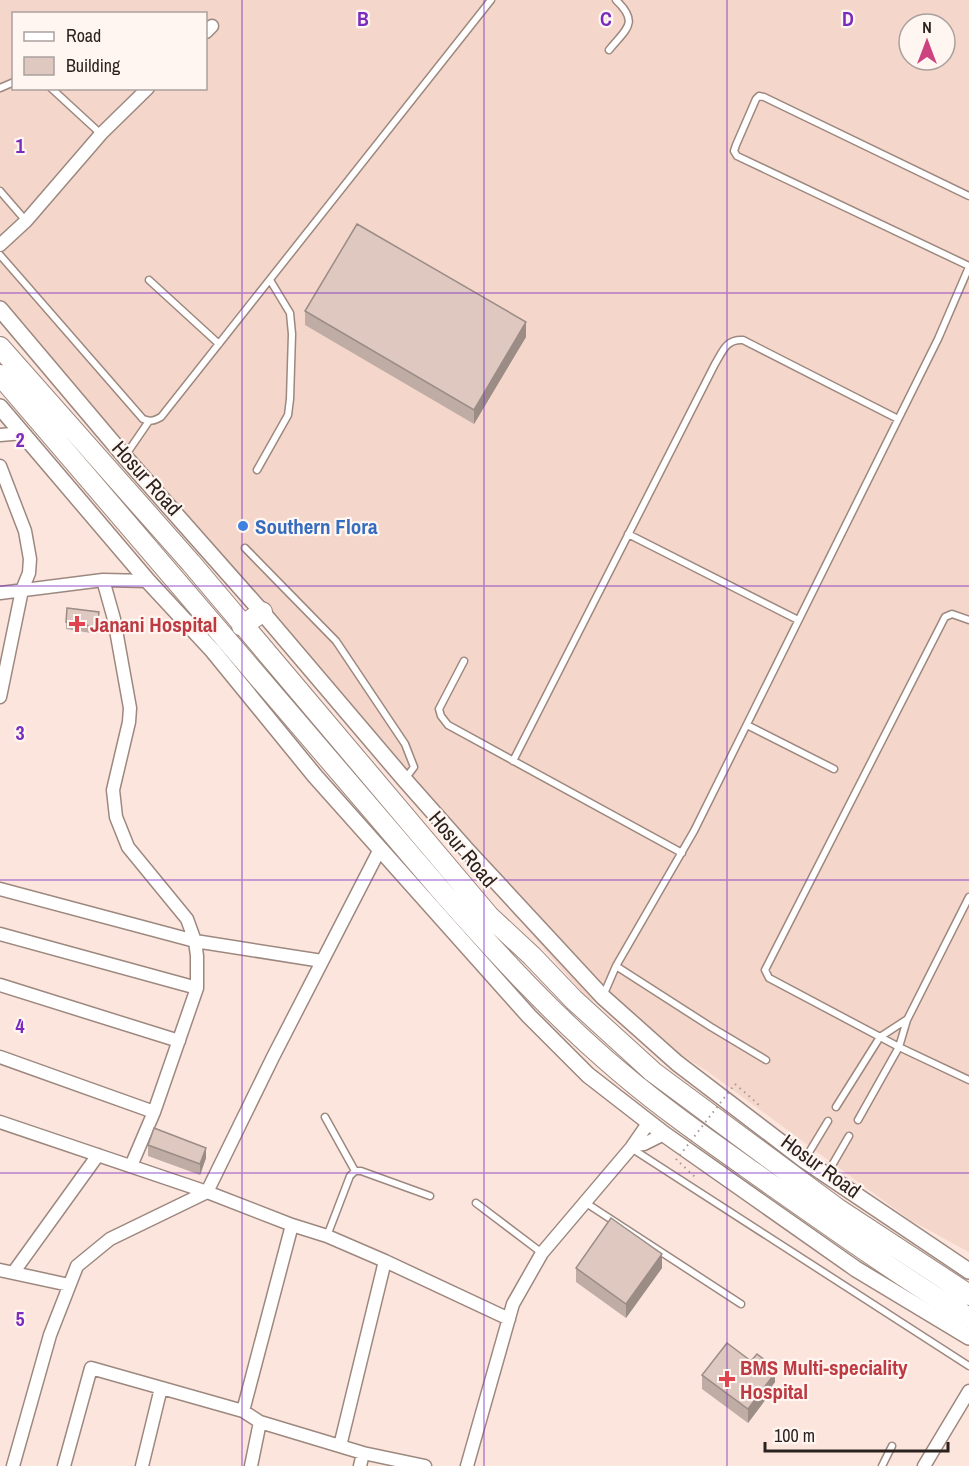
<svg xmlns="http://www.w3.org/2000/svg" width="969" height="1466" font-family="'Archivo Narrow',sans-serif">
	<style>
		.built { fill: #f4d6ca; fill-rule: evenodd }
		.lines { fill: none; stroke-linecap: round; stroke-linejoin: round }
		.service-casing { stroke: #9d887f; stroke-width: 9 }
		.minor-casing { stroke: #9d887f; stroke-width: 15 }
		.tertiary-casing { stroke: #9d887f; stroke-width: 18 }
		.trunk-casing { stroke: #9d887f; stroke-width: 22 }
		.path { stroke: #aa9992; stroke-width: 2; stroke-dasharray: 1.5 4.5; stroke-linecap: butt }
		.service { stroke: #fff; stroke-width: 6 }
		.minor { stroke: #fff; stroke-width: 12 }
		.tertiary { stroke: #fff; stroke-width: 15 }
		.trunk { stroke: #fff; stroke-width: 20 }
		.path-bridge { stroke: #aa9992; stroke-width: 2; stroke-dasharray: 1.5 4.5; stroke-linecap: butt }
		.wall { fill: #bfaca4 }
		.shaded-wall { fill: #9b8c86 }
		.building { fill: #dec8bf; stroke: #9b8c86; stroke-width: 1.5 }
		.grid { fill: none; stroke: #7b2cbf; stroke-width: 1.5; stroke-opacity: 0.55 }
		.shop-dot { fill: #3f7fe0; stroke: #fff6f2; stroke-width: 2 }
		.health-dot { fill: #e0444e; stroke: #fff6f2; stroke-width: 2 }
		.labels { text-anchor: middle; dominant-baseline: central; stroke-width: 4.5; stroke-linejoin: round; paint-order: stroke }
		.street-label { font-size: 21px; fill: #2b221f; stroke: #fff6f2 }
		.shop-label { font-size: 21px; font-weight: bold; fill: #366cbe; stroke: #fff6f2; text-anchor: start }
		.health-label { font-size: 21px; font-weight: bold; fill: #be3a42; stroke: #fff6f2; text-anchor: start }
		.grid-label { font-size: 20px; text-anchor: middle; font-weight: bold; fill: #7b2cbf; stroke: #fff6f2; stroke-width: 4.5; stroke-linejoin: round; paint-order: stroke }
	</style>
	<rect width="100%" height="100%" fill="#fce5dc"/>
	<path class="built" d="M0,0H969V1252L910,1220L707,1071L585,996L0,315ZM14,14H206V88H14ZM909,24H945V60H909Z"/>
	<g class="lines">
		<g class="service-casing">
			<path id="service" d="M609,50C626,29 640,23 616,0
				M0,88L14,82
				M51,88L101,134
				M0,191L26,221
				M969,196L764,97L759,96L756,99L736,145L734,151L737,156L969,266
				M0,255L143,419C150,422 154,421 161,417L491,0
				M149,280L219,344
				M125,456L149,421
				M257,470L288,415L290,399L292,334L290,313L270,280
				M628,534L798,620
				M245,548L336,641L405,744L414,767L405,779
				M969,620L952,614L945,617L765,970L769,978L899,1047L969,1080
				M464,661L439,709L441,716L448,725L682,853
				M747,725L834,769
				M513,761L715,364C723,351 726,339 743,340L898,419
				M616,966L711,1027L766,1060
				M603,996L616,966L694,831L938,339L969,267
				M836,1107L880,1037L906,1020
				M325,1117L355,1171
				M858,1120L899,1047L907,1020L969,897
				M631,1148L969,1366
				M805,1159L828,1121
				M827,1174L849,1136
				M476,1203L542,1253
				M586,1203L741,1304
				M327,1236L350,1176L355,1171H361L430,1196
				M882,1466L892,1446"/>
		</g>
		<g class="minor-casing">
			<path id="minor" d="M206,32L212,26
				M0,245L26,221L101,134L148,88
				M0,435L23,433
				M0,466L25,531L30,559L29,573L22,590L0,697
				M103,580L114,619L130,708L129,722L113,790L116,817L128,847L187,919L195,941L197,956V988L154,1112L131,1166
				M0,593L103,580L148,581
				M0,889L195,941L322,961
				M0,934L197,988
				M0,985L179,1041
				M0,1057L154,1112
				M0,1122L207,1192
				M634,1145L644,1144L664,1134
				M292,1225L207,1192L273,1057L380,849
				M385,1261L509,1319
				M0,1270L69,1285
				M13,1273L98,1155
				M260,1422L243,1411L292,1225L327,1236L385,1261L340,1446
				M363,1453L425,1466
				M13,1466L50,1335L77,1266L110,1239L207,1192
				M64,1466L91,1368L243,1411
				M142,1466L161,1388
				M251,1466L260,1422L363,1453L360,1466
				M467,1466L513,1304L542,1253L631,1148L649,1122
				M924,1466L969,1391"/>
		</g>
		<g class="tertiary-casing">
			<path id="tertiary" d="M0,309L125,457L262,612L404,779L465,848L603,997L677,1063L804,1160L969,1271
				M0,407L148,581L213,651L315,776L529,1016L588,1075L664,1134L856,1269L969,1337"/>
		</g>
		<g class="trunk-casing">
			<path id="trunk" d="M0,347L191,563L489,916L532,956L574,1000L653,1072L838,1209L969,1295
				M0,375L444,894C499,956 557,1019 620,1072C668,1113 721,1149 773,1186C837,1231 902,1277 969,1318
				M242,626L262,612"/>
		</g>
		<path class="path" d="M735,1084L758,1104L757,1106
			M680,1163L695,1177"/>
		<use href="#service" class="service"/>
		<use href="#minor" class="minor"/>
		<use href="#tertiary" class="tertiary"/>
		<use href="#trunk" class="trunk"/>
		<path class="path-bridge" d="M676,1160L735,1084"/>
	</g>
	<path class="wall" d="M305,311L526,337L474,424L305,325Z
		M99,620L97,634L66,629V622Z
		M148,1145L206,1158L200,1175L148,1156Z
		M576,1268H662L626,1318L576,1282Z
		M702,1375L775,1382L772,1386V1391L748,1423L702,1389Z"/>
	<path class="shaded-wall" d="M526,322V337L474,424V410Z
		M206,1148V1158L200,1175V1164Z
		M662,1254V1268L626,1318V1304Z
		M775,1368V1382L772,1386V1391L748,1423V1409Z"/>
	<path class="building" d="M357,224L526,322L474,410L305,311Z
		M67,608L99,612L97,627L66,622Z
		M154,1128L206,1148L200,1164L148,1145Z
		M611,1218L662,1254L626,1304L576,1268Z
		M727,1343L751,1361L757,1354L775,1368L770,1375L772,1377L748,1409L702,1375Z"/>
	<path class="grid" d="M242,0V1466M484,0V1466M727,0V1466M0,293H969M0,586H969M0,880H969M0,1173H969"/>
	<circle class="shop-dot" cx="243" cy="526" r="6"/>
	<g class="health-dot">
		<path d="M74 615h6v6h6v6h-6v6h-6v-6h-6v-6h6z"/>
		<path d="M724 1370h6v6h6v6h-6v6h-6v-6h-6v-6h6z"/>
	</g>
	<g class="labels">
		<g class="street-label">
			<text transform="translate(147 478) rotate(48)">Hosur Road</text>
			<text transform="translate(463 849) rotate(50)">Hosur Road</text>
			<text transform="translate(821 1166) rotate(36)">Hosur Road</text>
		</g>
		<g class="shop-label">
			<text x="255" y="526">Southern Flora</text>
		</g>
		<g class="health-label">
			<text x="90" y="624">Janani Hospital</text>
			<text x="740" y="1367">BMS Multi-speciality<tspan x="740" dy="24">Hospital</tspan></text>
		</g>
	</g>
	<g class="grid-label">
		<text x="363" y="26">B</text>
		<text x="606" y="26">C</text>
		<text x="848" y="26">D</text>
		<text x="20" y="153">1</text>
		<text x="20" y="447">2</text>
		<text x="20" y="740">3</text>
		<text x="20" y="1033">4</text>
		<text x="20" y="1326">5</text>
	</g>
	<rect x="12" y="12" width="195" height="78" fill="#fff6f2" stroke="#aaa19e" stroke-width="1.5"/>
	<rect x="24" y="32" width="30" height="9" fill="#ffffff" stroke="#aaa19e" stroke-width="1.5"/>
	<text x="66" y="42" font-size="18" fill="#2b221f">Road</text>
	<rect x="24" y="57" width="30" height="18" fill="#dec8bf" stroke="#aaa19e" stroke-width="1.5"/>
	<text x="66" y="72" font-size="18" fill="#2b221f">Building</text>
	<g transform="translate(927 42)"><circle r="28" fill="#fff6f2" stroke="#aaa19e" stroke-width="1.5"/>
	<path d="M0-4.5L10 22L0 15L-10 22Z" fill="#cc437f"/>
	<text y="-9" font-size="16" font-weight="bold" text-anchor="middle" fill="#2b221f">N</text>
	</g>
	<path d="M765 1442v9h183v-9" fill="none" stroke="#2b221f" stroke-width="3"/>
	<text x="774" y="1442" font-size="18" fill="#2b221f" stroke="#fff6f2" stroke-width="4.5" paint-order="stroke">100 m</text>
</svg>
